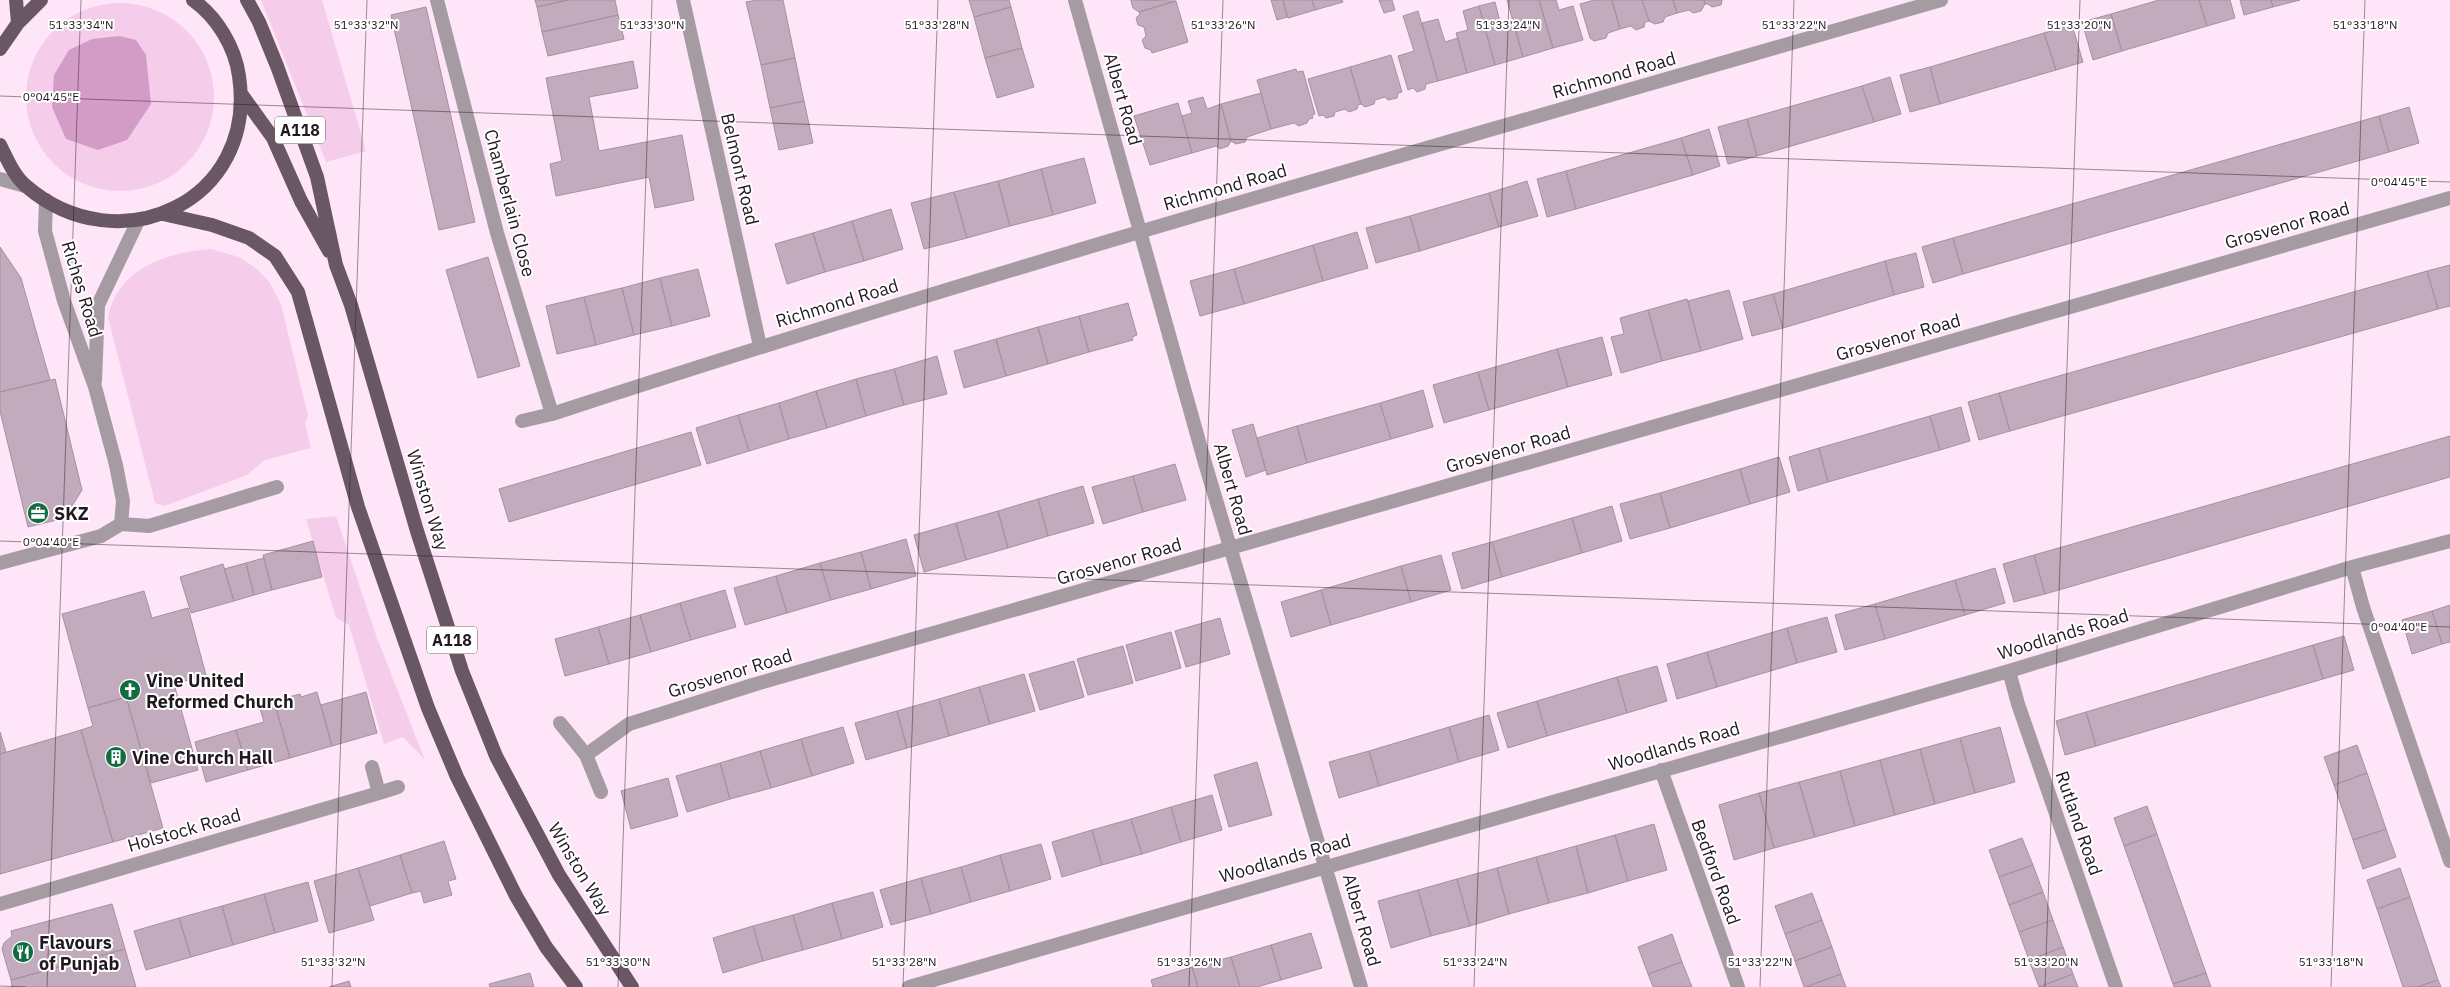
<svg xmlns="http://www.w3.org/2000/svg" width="2450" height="987" font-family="'IBM Plex Sans',sans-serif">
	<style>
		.green { fill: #f5cdea }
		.forest { fill: #d39cc6 }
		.building { fill: #c2abbc; stroke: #a790a1 }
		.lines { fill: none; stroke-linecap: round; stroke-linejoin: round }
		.minor { stroke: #a59ba2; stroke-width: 14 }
		.tertiary { stroke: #a59ba2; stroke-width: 14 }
		.primary { stroke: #695764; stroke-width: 14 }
		.ticks { fill: none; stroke: #221920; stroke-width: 1; stroke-opacity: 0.45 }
		.labels { text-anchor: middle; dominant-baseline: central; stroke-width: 4; stroke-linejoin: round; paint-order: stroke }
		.shield { fill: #fff; stroke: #645e63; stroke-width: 1 }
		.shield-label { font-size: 16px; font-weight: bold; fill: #221920 }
		.street-label { font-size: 18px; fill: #221920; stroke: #fff }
		.poi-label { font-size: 18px; font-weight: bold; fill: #221920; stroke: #fff; text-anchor: start }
		.ticks-label { font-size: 12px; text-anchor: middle; fill: #221920; stroke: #fff; stroke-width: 4; stroke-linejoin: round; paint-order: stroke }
	</style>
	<rect width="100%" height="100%" fill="#fee5f7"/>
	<path class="green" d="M261,0H322L366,151L326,162Z
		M26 97a94 94 0 1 1 188 0a94 94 0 1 1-188 0Z
		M211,249L239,257L257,269L270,283L281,304L308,416L305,423L311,448L265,460L247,475L165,506L155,503L108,317C118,268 168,252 211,249Z
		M336,516L377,638L425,760L403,737L384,744L349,625L336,618L306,519Z"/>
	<path class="forest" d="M119,36L136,40L146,55L151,104L127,140L98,150L66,139L52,107L54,75L69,50L92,39Z"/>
	<path class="building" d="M535,0H568L537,7Z
		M568,0H615L618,15L542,32L537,7Z
		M757,0H783L795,58L761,65L746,2Z
		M969,0H1009L1011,7L974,17Z
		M1271,0H1283L1287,17L1277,20Z
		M1283,0H1312L1315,10L1288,18Z
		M1312,0H1342L1343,2L1315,10Z
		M1379,0H1392L1395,10L1384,13Z
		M1507,0H1539L1553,48L1523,57Z
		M1539,0H1556L1559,10L1573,6L1583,40L1553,48Z
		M1594,0H1612L1620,29L1608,33L1606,38L1594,41L1590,38L1580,4Z
		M1612,0H1642L1649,21L1645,22L1644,27L1636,30L1631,26L1620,29Z
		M1642,0H1673L1677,13L1665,17L1663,22L1655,24L1649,21Z
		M1673,0H1704L1705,4L1701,11L1693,13L1689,10L1677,13Z
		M1704,0H1722L1721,5L1712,7L1708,4H1705Z
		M2159,0H2199L2207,26L2122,51L2111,14Z
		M2199,0H2230L2235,18L2207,26Z
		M2240,0H2271L2273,7L2244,15Z
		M2271,0H2300L2273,7Z
		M1131,1V0L1176,1L1139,12L1133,8Z
		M1176,1L1188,42L1152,53L1151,50L1145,48L1142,40L1146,36L1144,27L1138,25L1136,18L1140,14L1139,12Z
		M1495,2L1501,26L1514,23L1523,57L1495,65L1479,6Z
		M1479,6L1495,65L1467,73L1456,33L1468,30L1463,11Z
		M426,7L475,222L439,230L391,15Z
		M1011,7L1022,48L985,58L974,17Z
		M1418,11L1438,81L1426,84L1425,89L1417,92L1413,88L1408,90L1398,56L1414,51L1403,16Z
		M2111,14L2122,51L2093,60L2082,22Z
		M618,15L624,39L548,56L542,32Z
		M1438,19L1445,42L1458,38L1467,73L1438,81L1422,23Z
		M2072,25L2083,62L2056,70L2044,33Z
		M2044,33L2056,70L1940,104L1930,67Z
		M1022,48L1034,87L997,98L985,58Z
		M1391,55L1402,92L1398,93L1397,98L1388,100L1385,97L1375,100L1374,104L1365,107L1361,104L1350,67Z
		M795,58L804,101L770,108L761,65Z
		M633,61L638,88L589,97L599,151L682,135L694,200L655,208L649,177L556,196L550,164L562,161L546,78Z
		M1350,67L1361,104L1358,105L1357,109L1349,112L1345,109L1335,112L1334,116L1326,118L1323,115L1319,116L1308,79Z
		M1930,67L1940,104L1910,112L1900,75Z
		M1296,69L1297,72L1303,71L1315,114L1312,115L1313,118L1309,119L1307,123L1299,126L1294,123L1271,129L1257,80Z
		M1890,77L1901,114L1874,122L1862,86Z
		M1862,86L1874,122L1757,156L1747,119Z
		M1261,93L1271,129L1247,137L1245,142L1236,144L1231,141L1221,104Z
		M1203,97L1207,109L1221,104L1231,141L1228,146L1220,149L1216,146L1192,153L1182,116L1192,113L1188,101Z
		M804,101L813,143L779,150L770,108Z
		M1178,103L1192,153L1150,165L1134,116Z
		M2409,107L2419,143L2389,152L2379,116Z
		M2379,116L2389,152L1963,274L1953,238Z
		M1747,119L1757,156L1728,164L1718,127Z
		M1709,129L1720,166L1693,175L1681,138Z
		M1681,138L1693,175L1576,209L1566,171Z
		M1084,158L1096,203L1053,215L1041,169Z
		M1041,169L1053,215L1010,226L998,181Z
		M1566,171L1576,209L1547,217L1537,179Z
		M998,181L1010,226L967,238L954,192Z
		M1527,181L1538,216L1499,227L1489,193Z
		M954,192L967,238L924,249L911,203Z
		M1489,193L1499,227L1420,251L1410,216Z
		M891,209L903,249L864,261L852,221Z
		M1410,216L1420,251L1376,263L1366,228Z
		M852,221L864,261L825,272L813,233Z
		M1357,232L1368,268L1323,281L1313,245Z
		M813,233L825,272L787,284L775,244Z
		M1953,238L1963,274L1933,283L1922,247Z
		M1313,245L1323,281L1244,304L1234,269Z
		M0,247L21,278L50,380L0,392Z
		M1916,253L1924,287L1894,295L1885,261Z
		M488,257L520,366L478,378L446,270Z
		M1885,261L1894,295L1783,328L1773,294Z
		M2450,265V306L2438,309L2427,271Z
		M698,269L710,316L672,326L660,278Z
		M1234,269L1244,304L1200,316L1190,281Z
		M2427,271L2438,309L2010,431L1999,393Z
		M660,278L672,326L634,335L622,288Z
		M622,288L634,335L596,345L584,297Z
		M1729,290L1743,339L1701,351L1688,301Z
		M1773,294L1783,328L1752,336L1743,302Z
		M584,297L596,345L557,354L546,306Z
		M1687,299L1701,351L1662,361L1648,310Z
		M1128,303L1137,335L1132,337L1133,340L1089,352L1079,316Z
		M1648,310L1662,361L1621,373L1611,337L1624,334L1620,318Z
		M1079,316L1089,352L1048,364L1038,327Z
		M1038,327L1048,364L1006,376L996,339Z
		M1602,337L1612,375L1568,387L1557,349Z
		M996,339L1006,376L964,388L954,351Z
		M1557,349L1568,387L1489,410L1478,372Z
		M937,356L947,394L904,405L894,369Z
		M894,369L904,405L866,416L856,379Z
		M1478,372L1489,410L1444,423L1433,385Z
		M55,379L82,490L67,514L57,520L28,527L0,411V392Z
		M856,379L866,416L827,428L816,391Z
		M1423,390L1433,427L1391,439L1380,403Z
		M816,391L827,428L789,439L779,403Z
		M1999,393L2010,431L1979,440L1968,402Z
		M779,403L789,439L749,451L738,415Z
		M1380,403L1391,439L1307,463L1297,426Z
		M1961,407L1970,441L1940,450L1930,416Z
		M738,415L749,451L707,464L696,428Z
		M1930,416L1940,450L1828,482L1819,448Z
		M1253,424L1266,470L1246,477L1232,430Z
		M1297,426L1307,463L1267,475L1257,438Z
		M691,432L701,465L509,522L499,489Z
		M2450,436V477L2045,594L2034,555Z
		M1819,448L1828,482L1798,491L1789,457Z
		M1779,457L1790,492L1750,504L1740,469Z
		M1175,464L1186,500L1143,512L1133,476Z
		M1740,469L1750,504L1670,528L1660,493Z
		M1133,476L1143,512L1103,524L1092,487Z
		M1083,486L1094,523L1048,536L1038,499Z
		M1660,493L1670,528L1630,539L1620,504Z
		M1038,499L1048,536L1008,548L998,511Z
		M1612,506L1622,541L1582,553L1572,518Z
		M998,511L1008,548L966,560L956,523Z
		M1572,518L1582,553L1502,577L1492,542Z
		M956,523L966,560L924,572L914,535Z
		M906,539L916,576L871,589L861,552Z
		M313,541L322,577L272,590L263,555Z
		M1492,542L1502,577L1462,589L1452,553Z
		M861,552L871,589L831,600L820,563Z
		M1441,555L1451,590L1411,602L1401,566Z
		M2034,555L2045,594L2014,602L2003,564Z
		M264,558L272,590L254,595L246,563Z
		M246,563L254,595L234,601L224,569Z
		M820,563L831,600L787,613L776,576Z
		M223,564L234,601L191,613L180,577Z
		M1401,566L1411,602L1331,625L1321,590Z
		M1995,568L2005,603L1965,615L1955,580Z
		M776,576L787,613L745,625L734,588Z
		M1955,580L1965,615L1885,639L1875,604Z
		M725,590L736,627L691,640L680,603Z
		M1321,590L1331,625L1291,637L1281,602Z
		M144,591L152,618L188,608L206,675L174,684L198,770L151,783L126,697L88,708L62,614Z
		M680,603L691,640L651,652L640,615Z
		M1875,604L1885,639L1845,650L1835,615Z
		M2450,605V642L2442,644L2432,611Z
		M2432,611L2442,644L2412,654L2402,620Z
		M640,615L651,652L609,664L598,627Z
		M1827,617L1837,652L1797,663L1787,628Z
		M1220,618L1230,654L1186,667L1175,631Z
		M598,627L609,664L565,676L555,639Z
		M1787,628L1797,663L1717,687L1707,652Z
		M1171,632L1181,668L1136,681L1126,645Z
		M2344,636L2354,670L2323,679L2313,645Z
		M2313,645L2323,679L2096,746L2086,712Z
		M1123,646L1133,683L1088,695L1077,659Z
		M1707,652L1717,687L1677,699L1667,664Z
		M1074,661L1084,697L1040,710L1029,674Z
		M1657,666L1667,701L1627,713L1617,677Z
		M1024,674L1035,711L990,724L979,687Z
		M1617,677L1627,713L1547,736L1537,701Z
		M979,687L990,724L949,736L939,699Z
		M317,692L332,746L290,758L274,701L300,694L301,697Z
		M366,692L377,733L332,746L321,705Z
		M126,697L163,828L113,842L81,730L93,726L88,708Z
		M939,699L949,736L907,748L897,711Z
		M274,701L290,758L248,770L236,730L264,722L259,705Z
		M1537,701L1547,736L1508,748L1497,713Z
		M897,711L907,748L866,760L855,723Z
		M2086,712L2096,746L2065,755L2056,721Z
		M1489,715L1499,750L1459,762L1449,727Z
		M843,727L854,763L812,776L801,739Z
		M1449,727L1459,762L1379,786L1369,751Z
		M2000,727L2015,782L1975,793L1960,738Z
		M81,730L113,842L0,874V754Z
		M236,730L248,770L206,782L195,742Z
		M0,732L6,752L0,754Z
		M1960,738L1975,793L1935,804L1920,749Z
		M801,739L812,776L771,788L760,751Z
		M2357,745L2367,773L2334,785L2324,757Z
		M1920,749L1935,804L1895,815L1880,760Z
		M760,751L771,788L730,799L720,763Z
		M1369,751L1379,786L1339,798L1329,762Z
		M1880,760L1895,815L1855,826L1840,771Z
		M1257,762L1272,815L1229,827L1214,775Z
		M720,763L730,799L687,812L676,776Z
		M1840,771L1855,826L1815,837L1799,782Z
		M2367,773L2386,829L2353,840L2334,785Z
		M668,778L678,816L631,829L621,791Z
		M1799,782L1815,837L1774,848L1759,793Z
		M1759,793L1774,848L1734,860L1719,805Z
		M1212,795L1222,830L1181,842L1171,807Z
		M2147,806L2157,834L2124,846L2114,818Z
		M1171,807L1181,842L1142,854L1131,819Z
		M1131,819L1142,854L1102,865L1092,830Z
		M1654,824L1667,870L1628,881L1615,835Z
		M2386,829L2396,857L2363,869L2353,840Z
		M1092,830L1102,865L1062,877L1052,842Z
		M2157,834L2206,973L2173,984L2124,846Z
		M1615,835L1628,881L1588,893L1576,846Z
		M2022,838L2033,865L1999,877L1989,850Z
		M444,841L456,879L448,881L452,895L424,903L421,891L412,893L400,855Z
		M1041,844L1051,879L1010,891L1000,855Z
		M1576,846L1588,893L1549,903L1536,857Z
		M400,855L412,893L370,906L358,868Z
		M1000,855L1010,891L971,902L961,867Z
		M1536,857L1549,903L1509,914L1497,868Z
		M2033,865L2043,892L2009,905L1999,877Z
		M961,867L971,902L931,914L921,878Z
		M358,868L374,920L329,933L314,881Z
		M1497,868L1509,914L1470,926L1457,879Z
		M2400,868L2410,897L2377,909L2367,880Z
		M921,878L931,914L891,925L880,890Z
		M1457,879L1470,926L1431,936L1418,890Z
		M308,882L318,921L275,933L264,894Z
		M1418,890L1431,936L1391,948L1378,901Z
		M873,892L883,927L842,939L832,903Z
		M2043,892L2053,920L2019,932L2009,905Z
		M1812,893L1822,920L1785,934L1775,906Z
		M264,894L275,933L233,945L222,906Z
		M2410,897L2438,980L2417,987H2403L2377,909Z
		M832,903L842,939L803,950L793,915Z
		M112,904L125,949L11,980L2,949L4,943L12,936L11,931Z
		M222,906L233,945L191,957L179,918Z
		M793,915L803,950L763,961L753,926Z
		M179,918L191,957L146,970L134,931Z
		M1822,920L1832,947L1795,961L1785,934Z
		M2053,920L2063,947L2029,960L2019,932Z
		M753,926L763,961L723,973L713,938Z
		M1311,933L1322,968L1281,980L1271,945Z
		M1672,934L1682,962L1648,974L1638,947Z
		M1271,945L1281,980L1257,987H1240L1231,957Z
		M1832,947L1841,974L1804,987L1795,961Z
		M2063,947L2073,974L2039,987L2029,960Z
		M125,949L136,987H12L11,980Z
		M1231,957L1240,987H1198L1192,967Z
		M1682,962L1692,987H1653L1648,974Z
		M1192,967L1198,987H1153L1151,980Z
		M530,973L534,987H490L489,984Z
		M2206,973L2211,987H2174L2173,984Z
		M1841,974L1846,987H1807Z
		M2073,974L2078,987H2039Z
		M2438,980L2441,987H2417Z
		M349,981L351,987H329Z"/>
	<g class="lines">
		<path class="minor" d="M437,0L497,233L552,414
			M683,0L760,346
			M1075,0L1205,463L1361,987
			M522,421L552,414C1011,264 1477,134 1941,0
			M121,524L149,526L277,487
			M2352,567L2363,607L2450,861
			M2009,671L2018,704L2116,987
			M560,723L586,755L629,724L756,684L2450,198
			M586,755L601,792
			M1661,770L1738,987
			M379,793L398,787
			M0,904L379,793L372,767
			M909,987L2009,671L2352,567L2450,541"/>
		<path class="tertiary" d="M0,179L25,186
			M95,381L98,305L138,221
			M0,563L101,536L121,524L123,501L116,465L95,387L64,301L45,231L46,200"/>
		<path class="primary" d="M16,0L18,23
			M247,0L259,22L277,66L317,177L336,265L351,305L417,531L462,671L496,756L559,875L632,987
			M0,49L18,23L41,0
			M242,95L273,138L301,201L329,251
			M0,145C7,159 14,176 26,186C119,266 258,201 239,76C235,47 217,17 193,0
			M163,214L212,225L249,238L275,256L298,292L358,507L428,708L457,777L516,896L546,947L576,987"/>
	</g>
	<path class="ticks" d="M0,96L2450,182M0,541L2450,627M0,986L26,987M47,987L81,0M332,987L367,0M618,987L652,0M903,987L938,0M1189,987L1223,0M1474,987L1509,0M1760,987L1794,0M2045,987L2080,0M2331,987L2365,0"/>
	<defs>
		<g id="office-disc" transform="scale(1.125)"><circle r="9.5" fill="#126c3f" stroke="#fff"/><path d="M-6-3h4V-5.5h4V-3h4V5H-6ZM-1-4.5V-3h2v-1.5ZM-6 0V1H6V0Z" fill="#fff"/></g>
		<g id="church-disc" transform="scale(1.125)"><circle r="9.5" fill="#126c3f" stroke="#fff"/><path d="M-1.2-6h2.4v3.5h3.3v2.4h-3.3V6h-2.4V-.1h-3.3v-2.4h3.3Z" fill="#fff"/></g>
		<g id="building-disc" transform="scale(1.125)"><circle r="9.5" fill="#126c3f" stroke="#fff"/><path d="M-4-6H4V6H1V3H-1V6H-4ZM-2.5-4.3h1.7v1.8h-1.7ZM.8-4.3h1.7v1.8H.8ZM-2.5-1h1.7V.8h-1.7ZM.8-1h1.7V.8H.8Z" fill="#fff"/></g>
		<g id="restaurant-disc" transform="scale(1.125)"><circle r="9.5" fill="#126c3f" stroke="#fff"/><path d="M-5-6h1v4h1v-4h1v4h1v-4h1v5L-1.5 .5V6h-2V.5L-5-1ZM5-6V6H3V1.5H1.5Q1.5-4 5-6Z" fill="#fff"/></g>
	</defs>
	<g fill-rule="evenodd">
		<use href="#office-disc" x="38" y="513"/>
		<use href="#church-disc" x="130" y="690"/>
		<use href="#building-disc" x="116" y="757"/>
		<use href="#restaurant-disc" x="23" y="952"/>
	</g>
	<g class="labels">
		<g class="shield">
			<rect x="275" y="116.5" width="50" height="27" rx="4"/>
			<rect x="427" y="626.5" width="50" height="27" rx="4"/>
		</g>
		<g class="shield-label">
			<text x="300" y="130">A118</text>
			<text x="452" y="640">A118</text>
		</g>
		<g class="street-label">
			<text transform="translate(1614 75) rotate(-16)">Richmond Road</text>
			<text transform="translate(1123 99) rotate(74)">Albert Road</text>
			<text transform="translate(740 169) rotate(77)">Belmont Road</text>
			<text transform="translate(1225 187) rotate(-16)">Richmond Road</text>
			<text transform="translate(510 203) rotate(75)">Chamberlain Close</text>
			<text transform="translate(2287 225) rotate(-16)">Grosvenor Road</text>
			<text transform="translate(82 289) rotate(73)">Riches Road</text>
			<text transform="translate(837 303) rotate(-17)">Richmond Road</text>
			<text transform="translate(1898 337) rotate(-16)">Grosvenor Road</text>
			<text transform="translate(1508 449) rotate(-16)">Grosvenor Road</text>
			<text transform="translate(1233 489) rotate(74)">Albert Road</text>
			<text transform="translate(428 500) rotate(73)">Winston Way</text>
			<text transform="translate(1119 561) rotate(-16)">Grosvenor Road</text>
			<text transform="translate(2063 634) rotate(-17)">Woodlands Road</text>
			<text transform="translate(730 673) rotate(-17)">Grosvenor Road</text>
			<text transform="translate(1674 746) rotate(-16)">Woodlands Road</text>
			<text transform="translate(2079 823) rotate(71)">Rutland Road</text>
			<text transform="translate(184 830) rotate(-16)">Holstock Road</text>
			<text transform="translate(1285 858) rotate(-16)">Woodlands Road</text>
			<text transform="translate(580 869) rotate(59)">Winston Way</text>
			<text transform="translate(1716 872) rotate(70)">Bedford Road</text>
			<text transform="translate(1362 920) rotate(74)">Albert Road</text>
		</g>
		<g class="poi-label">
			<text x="54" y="513">SKZ</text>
			<text x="146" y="680">Vine United<tspan x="146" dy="21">Reformed Church</tspan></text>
			<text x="132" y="757">Vine Church Hall</text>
			<text x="39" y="942">Flavours<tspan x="39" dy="21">of Punjab</tspan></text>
		</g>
	</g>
	<g class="ticks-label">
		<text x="81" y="29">51°33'34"N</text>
		<text x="366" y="29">51°33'32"N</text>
		<text x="652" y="29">51°33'30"N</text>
		<text x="937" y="29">51°33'28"N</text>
		<text x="1223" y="29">51°33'26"N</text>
		<text x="1508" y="29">51°33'24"N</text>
		<text x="1794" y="29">51°33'22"N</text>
		<text x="2079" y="29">51°33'20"N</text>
		<text x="2365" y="29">51°33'18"N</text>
		<text x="51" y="101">0°04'45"E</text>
		<text x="2399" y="186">0°04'45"E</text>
		<text x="51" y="546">0°04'40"E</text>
		<text x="2399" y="631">0°04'40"E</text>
		<text x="333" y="966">51°33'32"N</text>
		<text x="618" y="966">51°33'30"N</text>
		<text x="904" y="966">51°33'28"N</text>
		<text x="1189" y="966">51°33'26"N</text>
		<text x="1475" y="966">51°33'24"N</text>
		<text x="1760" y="966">51°33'22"N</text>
		<text x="2046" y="966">51°33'20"N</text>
		<text x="2331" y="966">51°33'18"N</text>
	</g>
</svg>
